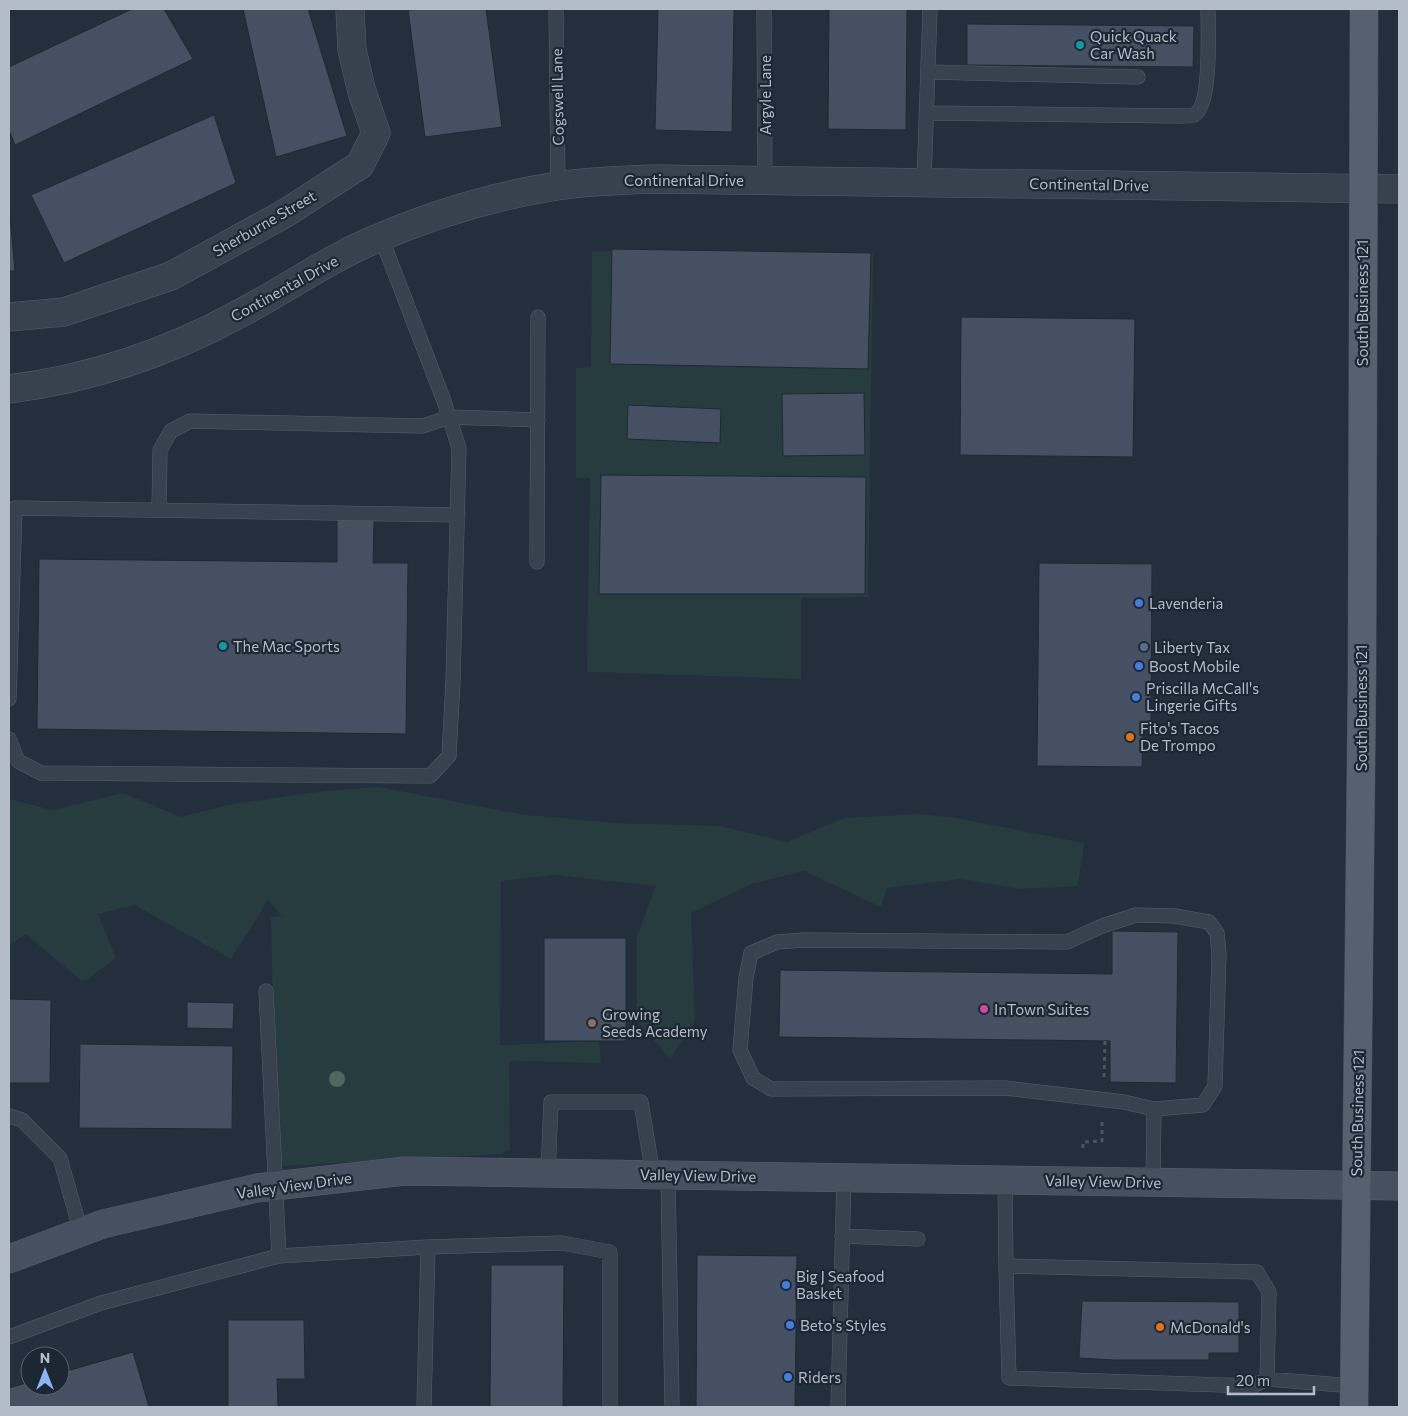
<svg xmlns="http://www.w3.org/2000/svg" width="1408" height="1416" font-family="Commissioner,sans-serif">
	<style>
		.green { fill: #263c3f }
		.building { fill: #455162; stroke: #1f2835 }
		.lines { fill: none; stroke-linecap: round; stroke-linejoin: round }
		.lane-casing { stroke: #565f6c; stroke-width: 15 }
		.street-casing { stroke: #565f6c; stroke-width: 29 }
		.secondary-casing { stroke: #565f6c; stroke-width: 29 }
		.primary-casing { stroke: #414a57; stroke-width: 29 }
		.path { stroke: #44595c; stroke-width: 3; stroke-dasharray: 4 4; stroke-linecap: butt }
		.lane { stroke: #38414e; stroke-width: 14 }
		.street { stroke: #38414e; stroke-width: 28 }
		.secondary { stroke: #465061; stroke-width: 28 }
		.primary { stroke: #56606e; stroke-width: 28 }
		.tree { fill: #4b6a5d }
		.culture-dot { fill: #0f9aa8; stroke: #1d2633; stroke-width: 2 }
		.shop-dot { fill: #3f7fe0; stroke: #1d2633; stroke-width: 2 }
		.service-dot { fill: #5c6f8a; stroke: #1d2633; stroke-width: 2 }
		.food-dot { fill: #e8710a; stroke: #1d2633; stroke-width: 2 }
		.hotel-dot { fill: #d1479c; stroke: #1d2633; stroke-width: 2 }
		.education-dot { fill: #8d6e63; stroke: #1d2633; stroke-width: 2 }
		.labels { text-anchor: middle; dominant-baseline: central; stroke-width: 4.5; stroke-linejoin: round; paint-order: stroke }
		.poi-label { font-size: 15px; fill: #b4bcc9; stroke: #1d2633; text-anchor: start }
		.street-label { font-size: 15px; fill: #b4bcc9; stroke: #1d2633 }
	</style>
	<rect width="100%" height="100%" fill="#242f3e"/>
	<path class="green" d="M592,251L873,254L868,597L801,598V679L587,672L590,478H576V368L591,367Z
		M379,787L519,814L615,823L720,826L787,842L844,818L919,814L956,818L1084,843L1078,886L1019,889L960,879L887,888L881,907L804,871L751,884L691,913L695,1021L670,1058L637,1021V936L656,886L555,875L501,881L500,1045L599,1041L601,1063L509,1061L510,1149L501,1154L282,1166L273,1009L271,917L282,916L268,900L231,959L135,905L98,914L116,958L83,982L26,934L9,945V799L52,810L123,793L181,817L233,804L324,791Z"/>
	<path class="building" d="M132,9H164L193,59L15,145L9,130V67Z
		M243,9H308L347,136L276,157Z
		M418,9H486L502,127L425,137L408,10Z
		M658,9H734L732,132L655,130Z
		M829,9H907L906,130L828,129Z
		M967,24L1194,26L1193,67L967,65Z
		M214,115L236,183L64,263L31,195Z
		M9,205L15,271H9Z
		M612,249L871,253L868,369L610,364Z
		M961,317L1135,319L1133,457L960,455Z
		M864,393L865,455L783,456L782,394Z
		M628,405L721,409L720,443L627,439Z
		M601,475L866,477L865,594H599Z
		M337,517L374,518L373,563H408L406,734L37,729L39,559L337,562Z
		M1039,563L1152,564L1151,726H1143L1142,767L1037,766Z
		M1112,931L1178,932L1176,1083L1110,1082V1041L779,1037L780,970L1112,974Z
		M544,938H626V1041H544Z
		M9,999L51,1000L50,1083H9Z
		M187,1002L234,1003L233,1029L187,1028Z
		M80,1044L233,1046L232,1129L79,1128Z
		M697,1255L797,1256L795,1407H696Z
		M491,1265H564L563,1407H490Z
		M1082,1301L1239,1302V1353H1209V1360H1115L1079,1358Z
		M228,1320H304L305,1379H277L278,1407H228Z
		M133,1352L149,1407H9V1388L30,1382V1386H60V1373Z"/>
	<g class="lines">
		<g class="lane-casing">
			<path id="lane" d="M556,9L558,186
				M764,9L765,180
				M928,72L1138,77
				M927,113L1183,116C1186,116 1191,116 1194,115C1212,106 1208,28 1208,9
				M924,182L930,9
				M159,510L160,450L171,431L190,421L423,426L449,417L538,420
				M537,562L538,317
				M9,699L15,508L458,515
				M9,739L18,761L41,773L430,776L449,756L453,681L459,448L444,401L381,237
				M266,991L279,1256
				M9,1116L22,1120L60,1158L81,1232
				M548,1173L551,1102H641L653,1175
				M668,1175L672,1407
				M1005,1180L1006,1266
				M1153,1182L1154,1109L1124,1102L1005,1088L771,1089L753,1078L740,1050L746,978L751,953L777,942L804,940L1067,942L1102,926L1136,915L1175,916L1209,922L1217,933L1219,954L1215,1086L1203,1105L1154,1109
				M842,1236L918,1239
				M9,1337L101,1303L279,1256L428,1247L562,1243L610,1252V1407
				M1267,1379L1269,1292L1257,1272L1006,1266L1009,1378L1253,1386L1267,1379L1354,1386
				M424,1407L428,1247
				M838,1407L844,1177"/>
		</g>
		<g class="street-casing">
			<path id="street" d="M9,317L64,312L171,276L284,214L360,165L376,133L362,92L352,50L350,9
				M9,389C88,379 167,353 237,315C282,292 323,262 369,242C428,216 493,196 557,186C589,181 622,180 655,179L1399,189"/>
		</g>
		<g class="secondary-casing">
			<path id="secondary" d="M9,1259L103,1224L257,1188L405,1171L1399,1186"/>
		</g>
		<g class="primary-casing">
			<path id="primary" d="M1354,1407L1362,674L1364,9"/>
		</g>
		<path class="path" d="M1104,1077L1105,1041
			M1083,1148V1142L1102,1141V1121"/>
		<use href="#lane" class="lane"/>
		<use href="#street" class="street"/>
		<use href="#secondary" class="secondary"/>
		<use href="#primary" class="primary"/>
	</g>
	<circle class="tree" cx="337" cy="1079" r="8"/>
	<g class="culture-dot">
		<circle cx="1080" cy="45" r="5"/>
		<circle cx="223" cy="646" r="5"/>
	</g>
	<g class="shop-dot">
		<circle cx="1139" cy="603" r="5"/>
		<circle cx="1139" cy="666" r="5"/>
		<circle cx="1136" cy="697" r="5"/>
		<circle cx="786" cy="1285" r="5"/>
		<circle cx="790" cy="1325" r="5"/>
		<circle cx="788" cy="1377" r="5"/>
	</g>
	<circle class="service-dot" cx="1144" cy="647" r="5"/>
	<g class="food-dot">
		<circle cx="1130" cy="737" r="5"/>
		<circle cx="1160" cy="1327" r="5"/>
	</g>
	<circle class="hotel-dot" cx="984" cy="1009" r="5"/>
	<circle class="education-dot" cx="592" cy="1023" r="5"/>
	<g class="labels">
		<g class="poi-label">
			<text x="1090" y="36">Quick Quack<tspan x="1090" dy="17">Car Wash</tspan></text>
			<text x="1149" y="603">Lavenderia</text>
			<text x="233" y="646">The Mac Sports</text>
			<text x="1154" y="647">Liberty Tax</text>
			<text x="1149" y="666">Boost Mobile</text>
			<text x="1146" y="688">Priscilla McCall's<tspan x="1146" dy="17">Lingerie Gifts</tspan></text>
			<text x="1140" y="728">Fito's Tacos<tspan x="1140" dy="17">De Trompo</tspan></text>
			<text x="994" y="1009">InTown Suites</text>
			<text x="602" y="1014">Growing<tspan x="602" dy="17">Seeds Academy</tspan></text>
			<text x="796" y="1276">Big J Seafood<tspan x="796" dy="17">Basket</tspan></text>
			<text x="800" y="1325">Beto's Styles</text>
			<text x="1170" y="1327">McDonald's</text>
			<text x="798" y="1377">Riders</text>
		</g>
		<g class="street-label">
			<text transform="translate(765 95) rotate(-90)">Argyle Lane</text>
			<text transform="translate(557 97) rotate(-91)">Cogswell Lane</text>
			<text x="684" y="180">Continental Drive</text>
			<text transform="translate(1089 184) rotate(1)">Continental Drive</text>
			<text transform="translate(264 223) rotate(-30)">Sherburne Street</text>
			<text transform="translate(284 288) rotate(-29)">Continental Drive</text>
			<text transform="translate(1362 303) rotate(-90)">South Business 121</text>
			<text transform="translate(1361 708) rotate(-90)">South Business 121</text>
			<text transform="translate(1357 1113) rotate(-89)">South Business 121</text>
			<text transform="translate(698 1175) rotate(1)">Valley View Drive</text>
			<text transform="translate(1103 1181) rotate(1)">Valley View Drive</text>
			<text transform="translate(294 1185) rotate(-8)">Valley View Drive</text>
		</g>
	</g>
	<rect width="1408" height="1416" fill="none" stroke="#b4bcc9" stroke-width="20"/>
	<g transform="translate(45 1371)"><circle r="24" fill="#1d2633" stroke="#59626f"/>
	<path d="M0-4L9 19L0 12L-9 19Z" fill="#8ab4f8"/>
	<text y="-8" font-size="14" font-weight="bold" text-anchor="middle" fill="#b4bcc9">N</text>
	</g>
	<path d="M1228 1386v8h86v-8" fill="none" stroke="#b4bcc9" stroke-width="2.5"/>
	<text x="1236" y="1386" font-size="15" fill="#b4bcc9" stroke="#1d2633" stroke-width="4" paint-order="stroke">20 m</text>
</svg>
